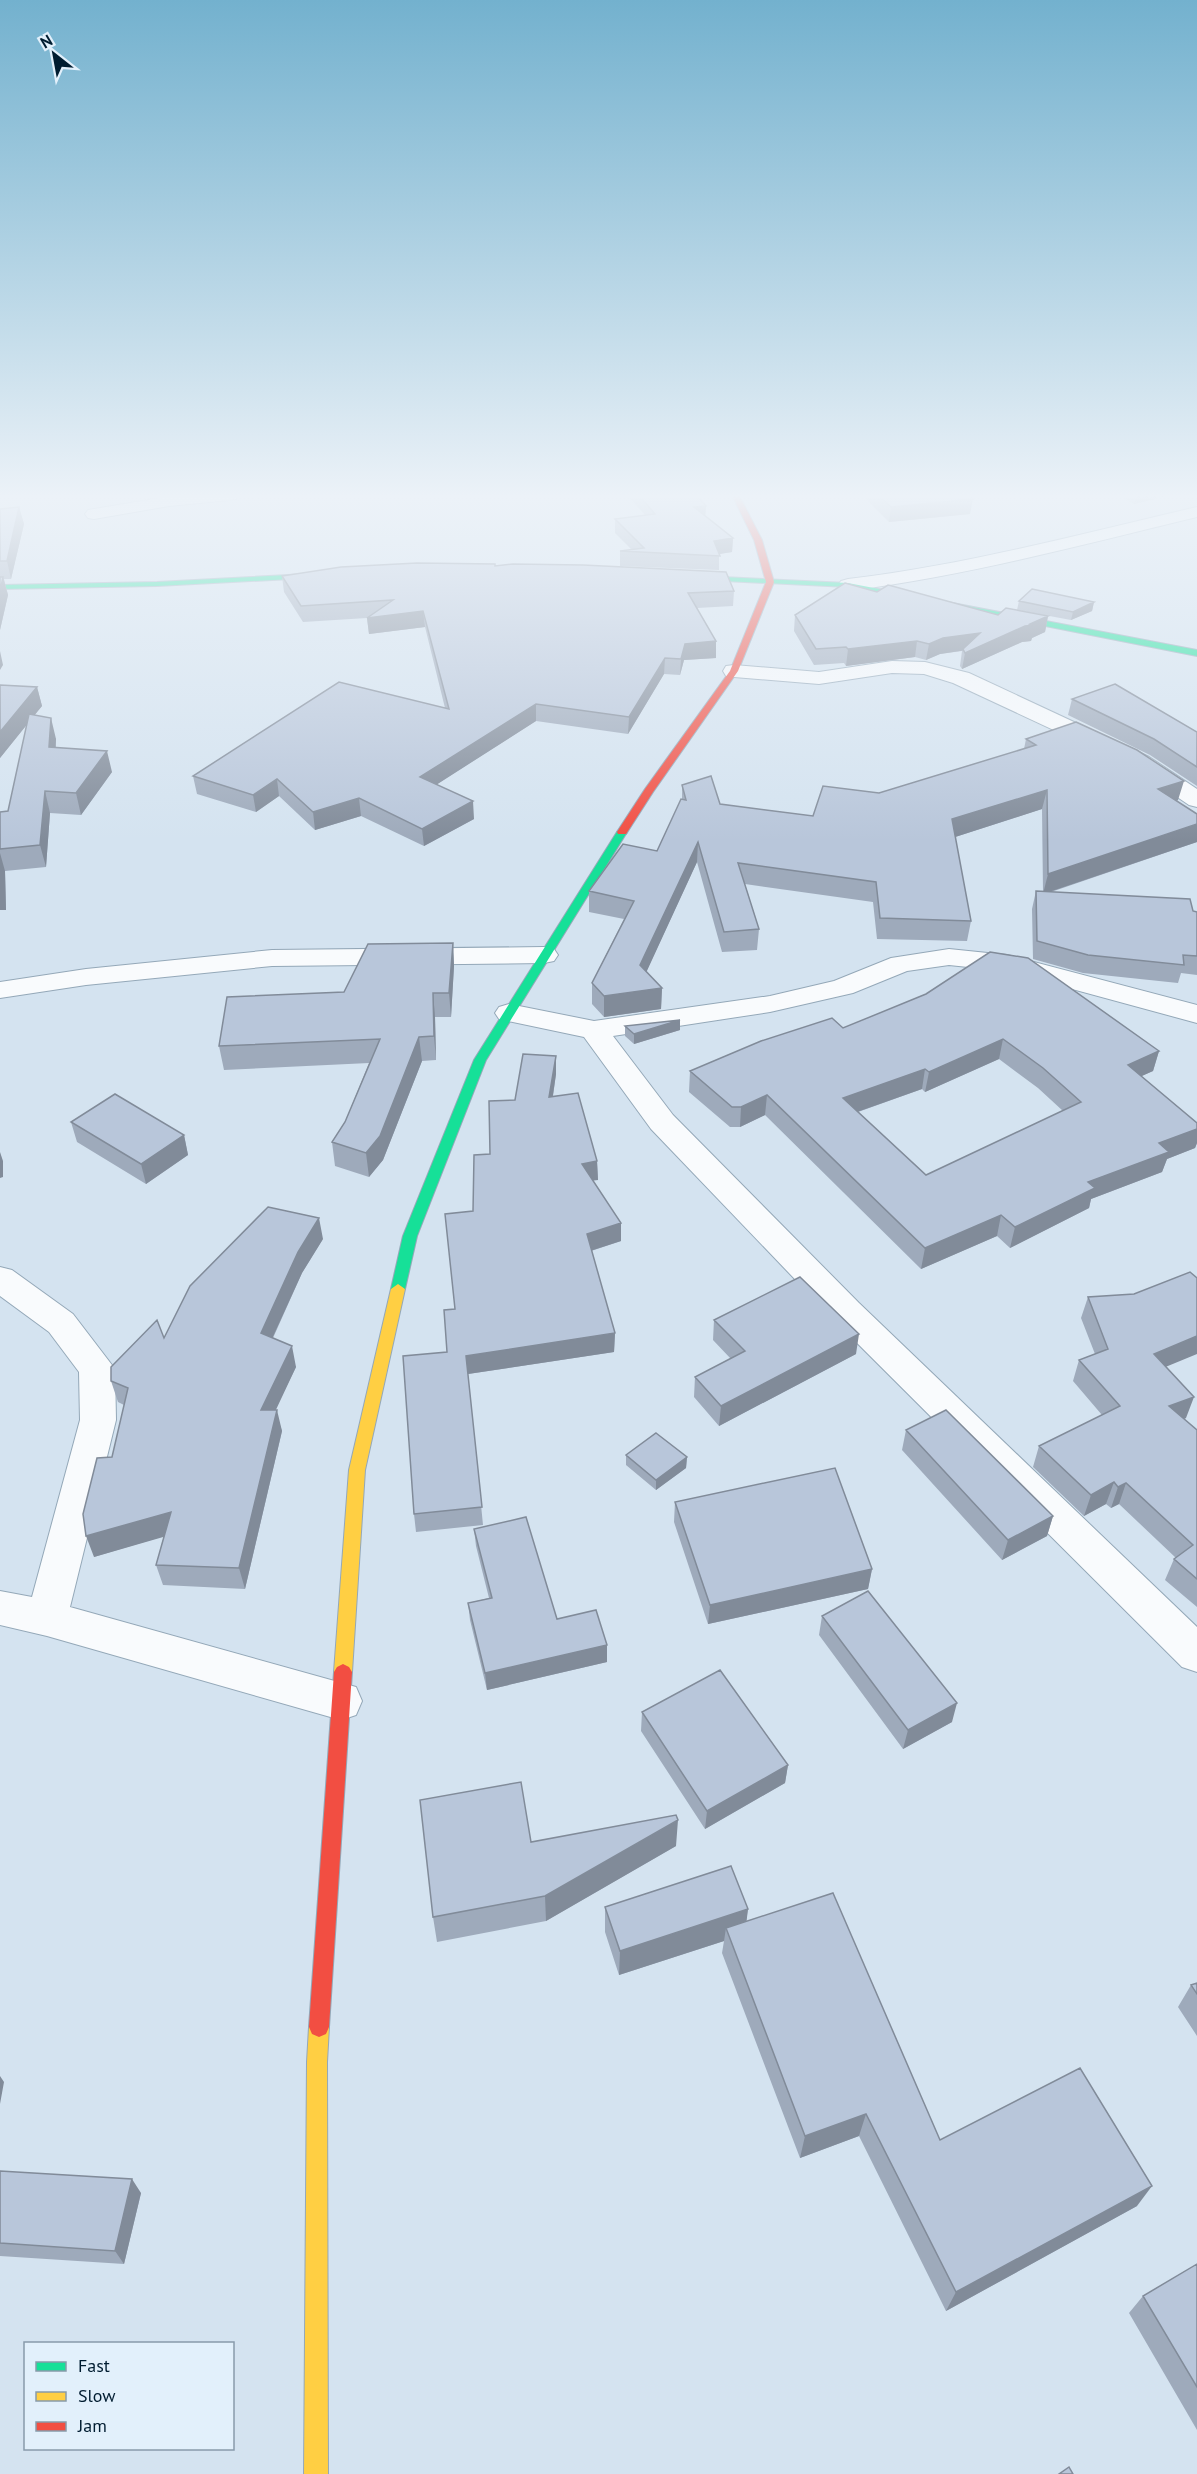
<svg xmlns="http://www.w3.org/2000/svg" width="1197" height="2474" font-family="'PT Sans',sans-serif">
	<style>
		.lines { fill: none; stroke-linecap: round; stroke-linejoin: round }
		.street-casing { stroke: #94a8b8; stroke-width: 2 }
		.fast-casing { stroke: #94a8b8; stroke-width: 2 }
		.slow-casing { stroke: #94a8b8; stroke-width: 2 }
		.jam-casing { stroke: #94a8b8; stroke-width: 2 }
		.street { fill: #f9fbfd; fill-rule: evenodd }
		.fast { fill: #16e098; fill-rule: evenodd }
		.slow { fill: #ffcf43; fill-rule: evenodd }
		.jam { fill: #f24e42; fill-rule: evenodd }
		.wall { fill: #9eaabb; fill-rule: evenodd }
		.shaded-wall { fill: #818b99 }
		.building { fill: #b8c6da; stroke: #818b99; stroke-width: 1.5; fill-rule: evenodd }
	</style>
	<rect width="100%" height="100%" fill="#d4e3f0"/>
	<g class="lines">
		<g class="street-casing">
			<path id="street" d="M239,495L236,499L230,500L169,506L94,519L88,518L85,514L88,510L178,495Z
				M1197,507V517C1081,545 966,576 848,591L841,589L838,585L841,581L848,579C966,565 1081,534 1197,507Z
				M892,661L925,662L969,673L1149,757L1197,789V807L1189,805L1133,767L953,683L924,674L892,673L819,684L734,677L726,676L723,671L726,666L734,665L819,672Z
				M544,947L554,949L558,955L554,961L544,963L272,966L86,985L0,998V982L86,969L272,950Z
				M949,949L1007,955L1197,1005V1023L1006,971L949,965L907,971L853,993L770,1012L613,1036L673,1115L859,1303L1197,1627V1672L1182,1667L835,1321L651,1129L584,1037L499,1019L495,1013L499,1007L509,1004L594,1021L770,996L834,981L891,958Z
				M0,1267L12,1270L73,1314L115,1369L116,1420L70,1607L356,1687L362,1701L356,1715L341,1720L47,1636L0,1625V1591L32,1597L80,1420L79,1372L49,1332L0,1296Z"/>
		</g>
		<g class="fast-casing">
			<path id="fast" d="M326,573L330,575L329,577L157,586L0,589V585L157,582Z
				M681,575L848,583L1197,650V656L848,587L684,579H681Z
				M622,829L627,832L486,1060L417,1236L405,1289L398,1294L393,1293L391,1289L403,1236L474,1060L617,832Z"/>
		</g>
		<g class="slow-casing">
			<path id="slow" d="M398,1284L405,1289L365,1470L352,1672L349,1677L343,1680L337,1677L334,1672L349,1470L391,1289Z
				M319,2017L326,2020L329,2027L327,2062L328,2474H304L307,2062L309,2027L312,2020Z"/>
		</g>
		<g class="jam-casing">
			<path id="jam" d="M732,495H739L762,540L774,582L738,671L653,792L626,834H618L617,832L645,789L730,671L766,582L754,540Z
				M343,1664L349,1667L352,1672L329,2027L326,2034L319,2037L312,2034L309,2027L334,1672L337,1667Z"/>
		</g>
		<use href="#street" class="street"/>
		<use href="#fast" class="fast"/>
		<use href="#slow" class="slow"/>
		<use href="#jam" class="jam"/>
	</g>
	<path class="wall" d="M627,495H696L706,506L705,517L733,538L732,552L719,554V570L620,566V551L632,550L615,533V519L645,515Z
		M862,495H968L970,514L889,522Z
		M1118,495H1171L1134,504Z
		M19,507L24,524L11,579H4L8,595L0,630V509Z
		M495,566L734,591L733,606L697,608L716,658L684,660L680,675L664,674L628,734L536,721L437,784L474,819L424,846L361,816L315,830L279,796L256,812L197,794L193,776L445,708L425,627L369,634L367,618L303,622L284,592L282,576Z
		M877,592L998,615L1048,616L1045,632L1032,638L1031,641L1022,642L962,669L960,666L962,651L940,654L926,660L915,657L846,666L844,663L814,665L794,631L795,615Z
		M1019,601L1094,602L1092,611L1071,620L1017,610Z
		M0,685L37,687L42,706L34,715L56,739V748L112,772L81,815L50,813L46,867L5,871L6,910H0V812L8,811L27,724L0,758Z
		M1072,699L1197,732V786L1150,755L1068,715Z
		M1026,739L1178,800L1177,801L1197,842L1051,892L1197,912V975L1181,973L1178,983L1083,973L1033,959L1032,909L1036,891H1043L1042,809L955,837L971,921L967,941L877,939L873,902L745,884L759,929L757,950L722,952L697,862L646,972L662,988L661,1009L604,1017L592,1004V983L624,919L589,912V891L657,851L682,799V785L720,804L813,816L879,793L1024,749Z
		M453,943L454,966L451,1017H435L436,1060L422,1061L383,1160L369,1177L335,1166L332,1142L345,1122L369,1063L224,1070L219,1046L344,992Z
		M926,994L1159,1051L1153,1071L1141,1076L1197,1123V1143L1195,1148L1167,1159L1162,1172L1091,1199L1089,1208L1010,1248L997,1236L921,1269L765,1115L740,1127H730L689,1092L690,1071L843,1028ZM999,1059L1038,1088L1063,1111L926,1175L858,1112L922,1089L925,1092Z
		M625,1026L680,1030L634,1044L625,1036Z
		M556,1056V1074L553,1096L597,1161L598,1180H593L621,1241L591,1251L615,1333L614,1352L468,1374L483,1525L416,1532L414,1514L447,1352L473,1211L490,1154L515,1100Z
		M71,1122L184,1135L188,1155L146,1184L77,1142Z
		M323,1239L302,1273L273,1338L296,1367L275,1410L282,1431L245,1589L163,1585L156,1565L164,1536L94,1557L112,1457L124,1405L118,1402L111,1381Z
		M1088,1297L1166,1367L1186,1418L1184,1419L1197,1430V1607L1165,1580L1174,1559L1176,1558L1119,1504L1111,1508L1106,1504L1084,1516L1033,1467L1039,1446L1102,1415L1073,1381L1079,1360L1095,1354L1081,1318Z
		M714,1320L856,1354L719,1426L694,1397L695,1377L731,1359L713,1340Z
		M906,1430L1053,1516L1047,1536L1002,1560L902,1450Z
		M626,1455L687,1457L686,1468L656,1490L626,1465Z
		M675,1502L872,1569L868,1589L708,1624L674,1522Z
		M474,1529L557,1619L607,1645V1662L487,1690L470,1620L468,1603L489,1598L476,1546Z
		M822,1616L952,1722L903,1749L819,1635Z
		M642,1712L788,1765L785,1783L705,1829L641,1731Z
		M531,1842L676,1846L546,1921L437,1942L433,1917Z
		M605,1907L748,1909L746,1921L940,2140L1137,2206L946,2311L859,2136L800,2158L722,1953L724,1941L619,1975L605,1932Z
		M1197,1983V2036L1178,2007L1191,1985Z
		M0,2171L141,2193L124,2264L0,2256Z
		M1197,2264V2430L1129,2313L1143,2296Z"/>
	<path class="shaded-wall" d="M1136,495H1171L1134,504Z
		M973,499L970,514L889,522L891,507Z
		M706,506L705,519L694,507Z
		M19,507L24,524L11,579L7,561Z
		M733,538L732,552L713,555L714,541Z
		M3,577L8,595L0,630V591Z
		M1094,602L1092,611L1071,620L1073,612Z
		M423,611L425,627L369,634L367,618Z
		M1048,616L1045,632L1032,638L1031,641L1022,642L962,669L965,653L973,649L940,654L926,660L929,644L943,638L1030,624Z
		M716,641V658L684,660L680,675L681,659L685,644Z
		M917,641L915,657L846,666L848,649Z
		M0,651L3,665L0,670Z
		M665,658L664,674L628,734L629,717Z
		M37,687L42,706L0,758V732Z
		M536,704V721L422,794L420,777Z
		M51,718L56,739L54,768L49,747Z
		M107,751L112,772L81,815L76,793Z
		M277,779L279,796L256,812L253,795Z
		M1184,781L1178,800L1153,809L1158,789Z
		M1047,790L1042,809L949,839L952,819Z
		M45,791L50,813L46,867L40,845Z
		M359,798L361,816L315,830L313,812Z
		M473,801L474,819L424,846L422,829Z
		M1197,824V842L1043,894L1048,874Z
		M698,842L697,862L640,986V965Z
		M0,853L5,871L6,910H0Z
		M453,943L454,966L451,1017L449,993Z
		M662,988L661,1009L604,1017V996Z
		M433,993L435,1017L436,1060L434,1036Z
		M680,1020V1030L634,1044V1034Z
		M419,1037L422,1061L383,1160L369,1177L366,1153Z
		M1003,1039L999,1059L925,1092L929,1072Z
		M1159,1051L1153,1071L1122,1085L1128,1065Z
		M556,1056V1074L550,1115L549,1097Z
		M925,1069L922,1089L840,1118L843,1098Z
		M767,1095L765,1115L740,1127L741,1107Z
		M1197,1129V1143L1195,1148L1167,1159L1162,1172L1091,1199L1089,1208L1010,1248L1015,1227L1088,1182L1159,1143Z
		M184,1135L188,1155L146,1184L141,1164Z
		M0,1152L3,1161V1177L0,1178Z
		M597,1161L598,1180L582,1182V1164Z
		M1001,1215L997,1236L921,1269L925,1248Z
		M319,1218L323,1239L302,1273L265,1354L261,1333L298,1252Z
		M621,1223V1241L587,1252V1234Z
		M615,1333L614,1352L468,1374L466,1356Z
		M859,1334L856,1354L719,1426L721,1406Z
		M1197,1336V1354L1146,1375L1154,1354Z
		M292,1346L296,1367L266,1431L261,1410Z
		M1194,1397L1186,1418L1161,1428L1169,1406Z
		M277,1410L282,1431L245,1589L239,1568Z
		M687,1457L686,1468L656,1490V1480Z
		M1114,1482L1106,1504L1084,1516L1091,1495Z
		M1126,1483L1119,1504L1111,1508L1118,1487Z
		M171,1512L177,1533L94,1557L86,1536Z
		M1053,1516L1047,1536L1002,1560L1008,1540Z
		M872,1569L868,1589L708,1624L710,1605Z
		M607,1645V1662L487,1690L485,1673Z
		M957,1703L952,1722L903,1749L908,1730Z
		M788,1765L785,1783L705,1829L707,1811Z
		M678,1820L676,1846L546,1921L545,1896Z
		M748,1909L745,1934L726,1928L724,1941L619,1975L620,1951Z
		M0,2076L4,2082L0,2104Z
		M866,2114L859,2136L800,2158L805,2136Z
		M132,2179L141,2193L124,2264L115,2251Z
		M1152,2186L1137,2206L946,2311L956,2292Z"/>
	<path class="building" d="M639,495H696L706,506L694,507L733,538L714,541L720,556L620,551L644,548L615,519L655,514Z
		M878,495H968L973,499L891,507Z
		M19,507L7,561H0V509Z
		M417,563L495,564V566L513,564L583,565L726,572L734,591L688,593L716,641L685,644L681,659L665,658L629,717L536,704L420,777L473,801L422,829L359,798L313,812L277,779L253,795L193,776L339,682L449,709L423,611L367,618L393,600L301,606L282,576L341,567Z
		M0,577H3L0,591Z
		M845,583L877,592L888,585L892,586L998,615L1006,608L1048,616L1030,624L1034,625L1025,626L965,653L963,649L980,633L943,638L929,644L917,641L848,649L846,647L816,649L795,615Z
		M1032,589L1094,602L1073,612L1019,601Z
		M1115,684L1197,732V767L1154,739L1072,699Z
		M0,685L37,687L0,732Z
		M29,714L51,718L49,747L107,751L76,793L45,791L40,845L0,849V812L8,811Z
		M1076,722L1137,750L1184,781L1158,789L1197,814V824L1048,874L1047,790L952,819L971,921L880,918L876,882L738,863L759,929L724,932L698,842L640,965L662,988L604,996L592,983L634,901L589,891L623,844L657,851L681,799L686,800L682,785L711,776L720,804L813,816L823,786L879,793L1036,745L1026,739Z
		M1036,891L1190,899L1193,911L1197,912V956L1183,955L1184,965L1088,955L1037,941Z
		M453,943L449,993H433L434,1036L419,1037L380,1136L366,1153L332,1142L345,1122L380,1039L219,1046L227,997L344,992L368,944Z
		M990,952L1028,958L1159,1051L1128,1065L1197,1123V1129L1159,1143L1169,1152L1088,1182L1095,1188L1015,1227L1001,1215L925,1248L767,1095L741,1107H732L690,1071L761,1041L832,1018L843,1028L926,994ZM1003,1039L1043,1068L1081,1102L926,1175L843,1098L925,1069L929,1072Z
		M680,1020L634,1034L625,1026Z
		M523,1054L556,1056L549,1097L578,1093L597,1161L582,1164L621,1223L587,1234L615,1333L466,1356L482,1507L414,1514L403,1356L447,1352L444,1310L455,1309L445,1214L473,1211L474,1155L490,1154L489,1101L515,1100Z
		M115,1094L184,1135L141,1164L71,1122Z
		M268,1207L319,1218L298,1252L261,1333L292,1346L261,1410H277L239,1568L156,1565L171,1512L86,1536L83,1514L97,1458L112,1457L128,1388L111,1381V1367L157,1320L164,1338L190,1286Z
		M1190,1272L1197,1278V1336L1154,1354L1194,1397L1169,1406L1197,1430V1579L1174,1559L1193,1545L1126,1483L1118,1487L1114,1482L1091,1495L1039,1446L1120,1406L1079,1360L1108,1349L1088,1297L1134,1294Z
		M800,1277L859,1334L721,1406L695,1377L745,1351L714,1320Z
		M946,1410L1053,1516L1008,1540L906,1430Z
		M656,1433L687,1457L656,1480L626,1455Z
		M835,1468L872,1569L710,1605L675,1502Z
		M526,1517L557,1619L596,1610L607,1645L485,1673L468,1603L492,1598L474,1529Z
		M868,1591L957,1703L908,1730L822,1616Z
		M720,1670L788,1765L707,1811L642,1712Z
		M521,1782L531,1842L676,1815L678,1820L545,1896L433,1917L420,1800Z
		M731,1866L748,1909L620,1951L605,1907Z
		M833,1893L940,2140L1080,2068L1152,2186L956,2292L866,2114L805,2136L726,1928Z
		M1197,1983V1994L1191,1985Z
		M0,2171L132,2179L115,2251L0,2243Z
		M1197,2264V2387L1143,2296Z
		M1069,2467L1073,2474H1059Z"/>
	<linearGradient id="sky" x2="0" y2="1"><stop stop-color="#73b1ce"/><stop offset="0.59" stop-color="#ecf2f8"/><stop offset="1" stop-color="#ecf2f8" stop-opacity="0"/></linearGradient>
	<rect width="1197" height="841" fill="url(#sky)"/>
	<rect x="24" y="2342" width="210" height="108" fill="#e2f0fb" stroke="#889baa" stroke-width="1.5"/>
	<rect x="36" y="2362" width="30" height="9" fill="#16e098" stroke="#889baa" stroke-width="1.5"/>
	<text x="78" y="2372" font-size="18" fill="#001c30">Fast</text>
	<rect x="36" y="2392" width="30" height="9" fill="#ffcf43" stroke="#889baa" stroke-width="1.5"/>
	<text x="78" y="2402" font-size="18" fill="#001c30">Slow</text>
	<rect x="36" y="2422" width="30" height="9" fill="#f24e42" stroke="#889baa" stroke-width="1.5"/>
	<text x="78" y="2432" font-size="18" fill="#001c30">Jam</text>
	<g transform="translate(54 54) rotate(329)" stroke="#e2f0fb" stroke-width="4.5" paint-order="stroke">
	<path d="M0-4.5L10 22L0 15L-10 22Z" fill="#001c30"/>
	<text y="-9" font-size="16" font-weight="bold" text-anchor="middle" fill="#001c30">N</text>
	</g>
</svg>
